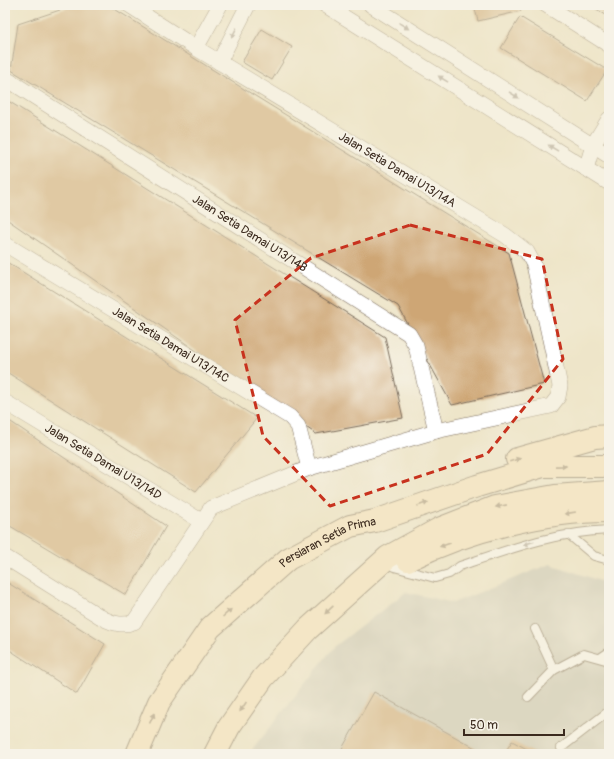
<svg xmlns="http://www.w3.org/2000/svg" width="614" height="759" font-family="Pangolin,sans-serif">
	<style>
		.industrial { fill: #c6c5b8 }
		.building { fill: #cea674 }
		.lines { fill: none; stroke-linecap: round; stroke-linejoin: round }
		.lane-casing { stroke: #7a6b5a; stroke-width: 10 }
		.street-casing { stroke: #7a6b5a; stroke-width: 16 }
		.secondary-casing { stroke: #7a6b5a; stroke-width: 24 }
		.lane { stroke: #fff; stroke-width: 8 }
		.street { stroke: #fff; stroke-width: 15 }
		.secondary { stroke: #fae7c3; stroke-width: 22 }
		.oneway { fill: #a79f9a }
		.oneway2 { fill: #9a8870 }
		.marked { fill: none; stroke: #c8321e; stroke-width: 3; stroke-dasharray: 8 5; stroke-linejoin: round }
		.labels { text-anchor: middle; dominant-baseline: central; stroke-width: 3.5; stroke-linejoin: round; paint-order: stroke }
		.street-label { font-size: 12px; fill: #3b2a1e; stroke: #f7f3e8 }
	</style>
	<rect width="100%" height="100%" fill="#f7f3e8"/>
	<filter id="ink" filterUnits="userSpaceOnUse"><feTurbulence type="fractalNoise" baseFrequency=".025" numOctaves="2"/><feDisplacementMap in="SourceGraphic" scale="8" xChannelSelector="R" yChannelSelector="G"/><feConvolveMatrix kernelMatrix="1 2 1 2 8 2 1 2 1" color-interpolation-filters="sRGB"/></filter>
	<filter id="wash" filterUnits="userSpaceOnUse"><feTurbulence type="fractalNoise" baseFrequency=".012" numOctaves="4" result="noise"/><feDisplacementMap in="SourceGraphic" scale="16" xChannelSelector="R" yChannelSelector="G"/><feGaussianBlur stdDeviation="0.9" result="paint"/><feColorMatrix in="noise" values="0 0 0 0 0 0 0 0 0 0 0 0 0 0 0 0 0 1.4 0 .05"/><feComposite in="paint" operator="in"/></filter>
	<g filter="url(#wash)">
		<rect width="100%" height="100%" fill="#eee5c9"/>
		<path class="industrial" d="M550,564L609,584V754H249L334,647L406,592L453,603Z"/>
		<g id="blocks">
			<path class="building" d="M75,5H108L509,253L544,384L452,405L398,306L11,70L18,24Z
				M474,5H519L521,11L478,21Z
				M590,5H609V17Z
				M520,17L607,70L587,101L501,48Z
				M262,29L292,47L272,80L242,62Z
				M5,99L385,337L403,418L316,434L5,218Z
				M5,261L257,418L196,492L5,371Z
				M5,418L166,526L126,595L5,523Z
				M5,581L105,644L77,694L5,647Z
				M374,692L486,754H339Z
				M512,741L536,754H504Z"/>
		</g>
	</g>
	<g filter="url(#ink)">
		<use href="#blocks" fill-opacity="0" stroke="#7a6b5a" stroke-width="1"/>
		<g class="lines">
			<g class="lane-casing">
				<path id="lane" d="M568,534L594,556L609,560
					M394,567L435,578L449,574L460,566C510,549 556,532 609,530
					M535,629L554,670
					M600,658L609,652
					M528,697L554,670L584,654L609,661
					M561,748L609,711"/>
			</g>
			<g class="street-casing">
				<g id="street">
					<path d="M325,5L609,183"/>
					<path d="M371,5L609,156"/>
					<path d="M546,5L609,45"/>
					<path d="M196,48L220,5"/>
					<path d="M219,62L248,5"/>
					<path id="s1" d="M5,78L409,334L416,346L436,431"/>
					<path d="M586,169L593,145L609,119"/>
					<path id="s2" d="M5,244L290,417L298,426L309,468"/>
					<path id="s3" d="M5,402L201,521"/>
					<path d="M5,557L104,619C115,624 123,626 134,622L211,508L309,468L436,431L551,406L558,397L560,386L534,265L527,252L505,235L196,48L129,5"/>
				</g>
			</g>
			<g class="secondary-casing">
				<g id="secondary">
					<path d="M517,459L595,437L609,436"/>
					<path d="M408,560C466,531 544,511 609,511"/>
					<path id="s4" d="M137,754L159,702L210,628L288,559L350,526L375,521L477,486L543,466H609"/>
					<path d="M215,754L229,727L263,678L308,629L388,557L439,529L495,507L555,496L609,492"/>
				</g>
			</g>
			<use href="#lane" class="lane"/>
			<use href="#street" class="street"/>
			<use href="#secondary" class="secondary"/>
		</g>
		<defs><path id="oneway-solid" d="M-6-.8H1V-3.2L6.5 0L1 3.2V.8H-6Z"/></defs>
		<g class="oneway">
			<use href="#oneway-solid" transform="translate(404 26) rotate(32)"/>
			<use href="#oneway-solid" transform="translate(234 33) rotate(117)"/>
			<use href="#oneway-solid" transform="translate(443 79) rotate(-148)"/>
			<use href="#oneway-solid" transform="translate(514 95) rotate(32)"/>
			<use href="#oneway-solid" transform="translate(553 148) rotate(-148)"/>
			<use href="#oneway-solid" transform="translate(529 543) rotate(162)"/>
		</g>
		<g class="oneway2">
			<use href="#oneway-solid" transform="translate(515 460) rotate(-16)"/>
			<use href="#oneway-solid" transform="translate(561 466) rotate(-1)"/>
			<use href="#oneway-solid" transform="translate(423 504) rotate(-19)"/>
			<use href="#oneway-solid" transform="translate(501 506) rotate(169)"/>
			<use href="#oneway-solid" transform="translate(570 513) rotate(171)"/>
			<use href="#oneway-solid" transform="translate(445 545) rotate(161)"/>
			<use href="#oneway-solid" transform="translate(329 610) rotate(137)"/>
			<use href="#oneway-solid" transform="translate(227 613) rotate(-42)"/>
			<use href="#oneway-solid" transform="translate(243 707) rotate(124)"/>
			<use href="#oneway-solid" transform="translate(152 718) rotate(-66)"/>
		</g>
	</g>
	<path d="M0 0H614V759H0ZM410,225L542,259L563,359L487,454L330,506L263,436L235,320L311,258Z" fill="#eee5c9" fill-opacity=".55" fill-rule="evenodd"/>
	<path class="marked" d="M410,225L542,259L563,359L487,454L330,506L263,436L235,320L311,258Z"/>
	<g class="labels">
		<g class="street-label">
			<text transform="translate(397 170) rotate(31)">Jalan Setia Damai U13/14A</text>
			<text stroke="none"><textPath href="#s1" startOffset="290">Jalan Setia Damai U13/14B</textPath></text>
			<text stroke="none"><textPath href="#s2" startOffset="194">Jalan Setia Damai U13/14C</textPath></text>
			<text stroke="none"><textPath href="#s3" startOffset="115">Jalan Setia Damai U13/14D</textPath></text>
			<text stroke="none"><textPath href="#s4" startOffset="294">Persiaran Setia Prima</textPath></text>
		</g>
	</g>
	<rect width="614" height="759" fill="none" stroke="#f7f3e8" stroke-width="20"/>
	<path d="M464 729v6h100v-6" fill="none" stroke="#3b2a1e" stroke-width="2"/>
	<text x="470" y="729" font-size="12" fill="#3b2a1e" stroke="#f7f3e8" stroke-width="3" paint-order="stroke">50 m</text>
</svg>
